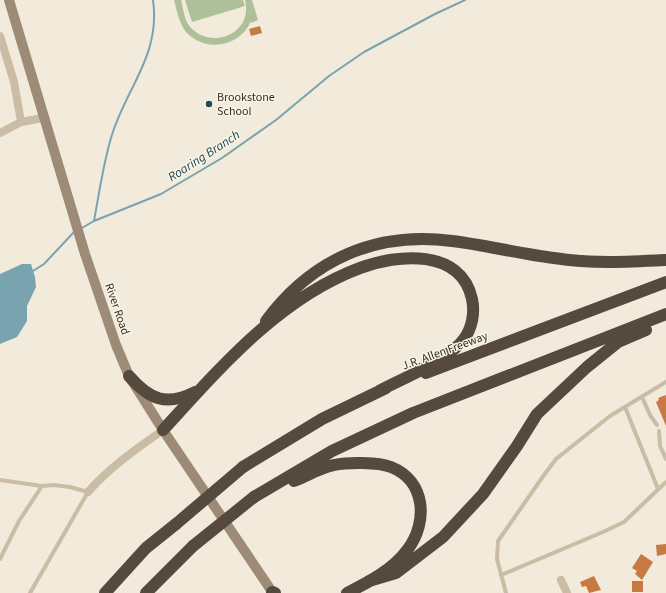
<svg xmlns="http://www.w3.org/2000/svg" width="666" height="593" font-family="'Source Sans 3',sans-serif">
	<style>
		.green { fill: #adc09a }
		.water { fill: #78a3af }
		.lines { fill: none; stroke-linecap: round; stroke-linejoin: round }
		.stream { stroke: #78a3af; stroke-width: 2 }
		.building { fill: #c77a42 }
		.lane { stroke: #cabca5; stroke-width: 4 }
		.street { stroke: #cabca5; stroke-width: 8 }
		.secondary { stroke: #9d8b77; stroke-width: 10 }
		.highway { stroke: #564a3e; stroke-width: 12 }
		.highway-bridge { stroke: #564a3e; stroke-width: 12 }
		.poi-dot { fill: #1c4957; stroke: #f9f4e6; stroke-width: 1.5 }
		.labels { text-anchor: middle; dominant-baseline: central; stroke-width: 3; stroke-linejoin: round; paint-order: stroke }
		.poi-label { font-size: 12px; fill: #352e27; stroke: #f9f4e6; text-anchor: start }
		.street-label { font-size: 12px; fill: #352e27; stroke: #f9f4e6 }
		.water-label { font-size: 13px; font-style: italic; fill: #1c4957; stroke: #f9f4e6 }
	</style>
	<rect width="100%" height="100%" fill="#f2eada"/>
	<path class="green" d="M174,0H181C183,7 184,18 188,24C208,52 254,35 245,0H252L258,20L251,23V21C240,47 205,53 186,32C179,23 177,11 174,0Z
		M185,0H243L245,6L192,22Z"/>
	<path class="water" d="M22,264H31L35,277L36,287L27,306V321L17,337L0,344V274Z"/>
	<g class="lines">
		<path class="stream" d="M94,221C99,194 103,165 111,138C125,89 161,56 153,0
			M80,229L94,221L161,194L222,158L276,120L329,76L364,52L435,14L465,0
			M33,271L44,264L74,232"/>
	</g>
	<path class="building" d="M260,26L262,33L251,36L249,29Z
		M666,395V426L656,402L659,400L658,398Z
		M666,544V554L657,556L656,545Z
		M641,554L653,562L642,580L635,574L637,571L632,568Z
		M594,576L601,590L589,593L586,586L582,587L580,582Z
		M632,581H643V592H632Z"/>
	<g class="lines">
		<path class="lane" d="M642,397L650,415L657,425
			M625,407L658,489
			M659,431L660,446L666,459
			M0,480L42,486L54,485L70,487L88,492L30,593
			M0,559L19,521L42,486
			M501,575L603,532L624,522L666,482
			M506,593L497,559L498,541L544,475L556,459L610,416L666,382"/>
		<path class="street" d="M0,36L14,82L21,122
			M0,133L21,122L43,118
			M88,492C110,467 136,449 163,430
			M561,580L567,593"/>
		<path class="secondary" d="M9,0L85,254L116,345L129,376L163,430L273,593"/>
		<path class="highway" d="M266,321C312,259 376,231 452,241C486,245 520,254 554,258C592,264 628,262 666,260
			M426,373L666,282
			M129,376C149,399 166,407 195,392
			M163,430C219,369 279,298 360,268C397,254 461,248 472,299C475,313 472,328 464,339C449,360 403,378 379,391
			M243,467L322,419L386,388
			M294,481C307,476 321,467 334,465C348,462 378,462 391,467C426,481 428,522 408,549C394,569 369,582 347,593
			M254,497L332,451L413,413L666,314
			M369,581L396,573L443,537L483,494L517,446L537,414L587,367L618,342L646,330
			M272,592L275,593
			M105,593L146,548L176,524
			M146,593L193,546"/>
		<path class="highway-bridge" d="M176,524L243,467
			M193,546L254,497"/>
	</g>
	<circle class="poi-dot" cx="209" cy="104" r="4"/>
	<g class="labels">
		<g class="poi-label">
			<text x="217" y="97">Brookstone<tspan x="217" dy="14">School</tspan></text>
		</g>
		<g class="street-label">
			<text transform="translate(117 309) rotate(71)">River Road</text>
			<text transform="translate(445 351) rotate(-20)">J.R. Allen Freeway</text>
		</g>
		<g class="water-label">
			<text transform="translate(204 156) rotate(-33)">Roaring Branch</text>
		</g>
	</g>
</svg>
